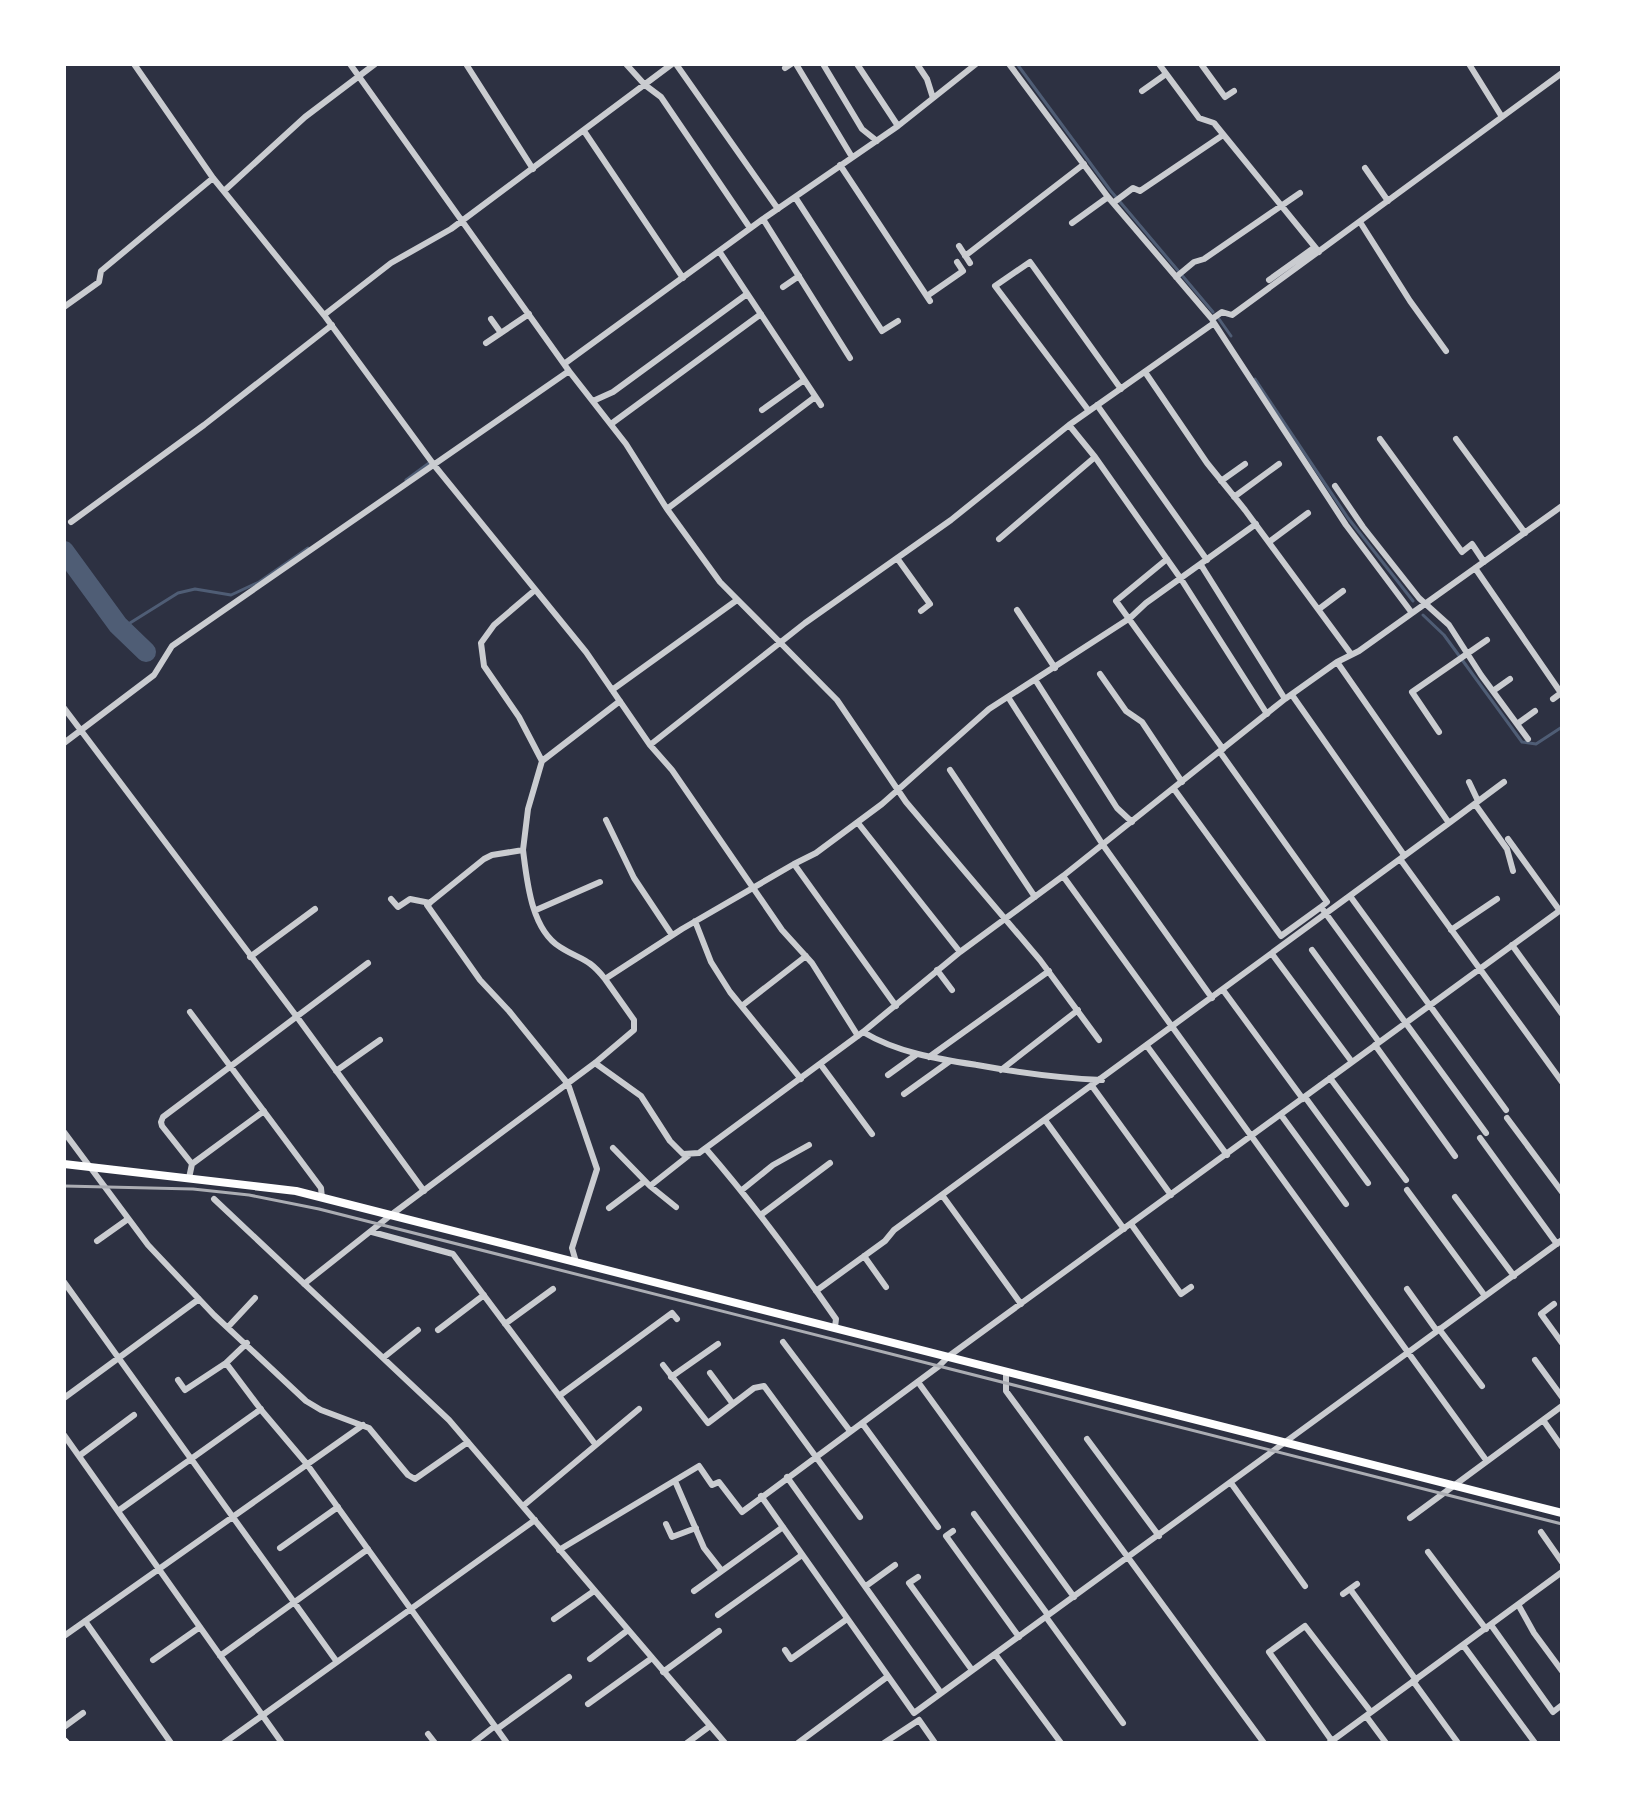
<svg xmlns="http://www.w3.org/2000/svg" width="1626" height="1807" font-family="Georgia,serif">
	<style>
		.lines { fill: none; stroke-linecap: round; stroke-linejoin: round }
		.stream { stroke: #4f5d75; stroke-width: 3 }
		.river { stroke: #4f5d75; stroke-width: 20 }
		.minor { stroke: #caccd0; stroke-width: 6 }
		.secondary { stroke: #fff; stroke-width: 8 }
		.rail { stroke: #abadb3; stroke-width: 3 }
	</style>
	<rect width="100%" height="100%" fill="#2d3142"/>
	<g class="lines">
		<path class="stream" d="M1017,64L1110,190L1213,312
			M1219,319L1231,336
			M1255,379L1348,518L1413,601
			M406,480L429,463
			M1423,615L1444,635L1522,742L1536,744L1562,727
			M122,628L178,593L195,589L231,595L259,582L308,548"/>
		<path class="river" d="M64,551L118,625L146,652"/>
		<path class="minor" d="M134,64L213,178L324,315L434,465L586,652L650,745L672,770L782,930L812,963L858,1036
			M350,64L569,371L626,444L667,509L720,582L837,700L906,802L1040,960L1099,1040
			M466,64L533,169
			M626,64L645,85L661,97L750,228
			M676,64L778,209
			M796,64L852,157
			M823,64L862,129L877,141
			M857,64L898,126
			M917,64L927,79L933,98
			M1009,64L1108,197L1212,319
			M1159,64L1199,118L1214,123L1319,252
			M1201,64L1225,97L1234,91
			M1469,64L1502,117
			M785,68L791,64
			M1142,91L1166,74
			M584,131L683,278
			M840,165L930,301
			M1365,168L1388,201
			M224,191L305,117L375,64
			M795,197L882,331L898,321
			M1113,203L1133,188L1140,191L1223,135
			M763,219L850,358
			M1360,222L1410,301L1446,351
			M1072,223L1108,197
			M959,246L970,263
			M719,251L821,405
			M965,256L1084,164
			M1176,277L1194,262L1204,259L1300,193
			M1269,280L1315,247
			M783,287L799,276
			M927,296L963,271L957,262
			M64,307L99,282L101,271L213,178
			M324,315L391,263L451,229L672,64
			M491,319L501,333
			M1214,323L1346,525L1412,613
			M486,343L529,314
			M564,364L763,219L898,126L976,64
			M1145,372L1207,463L1245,510L1351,654
			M593,401L613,392L747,294
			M1097,405L1207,560
			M762,410L804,380
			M1089,411L995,286L1030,262L1121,389
			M611,424L761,314
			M1380,439L1462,552L1472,544L1484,562
			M1456,439L1525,533
			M1095,457L1181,579L1267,714
			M1221,481L1245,464
			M1335,486L1363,527L1419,598L1449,625L1481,675L1528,739
			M1234,497L1279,464
			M667,509L815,397
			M71,522L204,425L332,325
			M999,539L1095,457L1069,425
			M1269,542L1308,513
			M897,558L930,604L921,611
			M1167,559L1116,601L1223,749
			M1201,565L1285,699
			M1475,568L1561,693L1553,699
			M535,590L494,625L481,643L484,666L519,717L542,761
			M1319,609L1343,591
			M1017,610L1055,668
			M1337,662L1449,823L1400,859L1562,1082
			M1100,674L1126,711L1142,722L1182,782
			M1036,681L1117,808L1132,822
			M612,690L737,600
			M1493,691L1510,679
			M1292,695L1404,855
			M1008,697L1103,845L1212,998
			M64,708L297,1017L424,1191
			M1517,724L1535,711
			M1439,732L1412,692L1487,640
			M64,743L154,675L172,646L569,371
			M650,745L805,623L951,520L1069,425L1214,323L1212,319L1222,312L1232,315L1562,73
			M1220,752L1327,902L1321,907
			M950,770L1035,897
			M1469,782L1478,801
			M1174,789L1281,936L1321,907L1486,1133
			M1475,804L1507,849L1513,871
			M606,820L634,878L672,935
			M858,823L960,952
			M1449,823L1504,782
			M1508,839L1560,911
			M523,850C527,881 531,929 560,947C580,960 588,957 605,979
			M794,864L816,853L882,804L989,709L1130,618L1146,603L1256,524
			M1063,876L1486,1460
			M1350,896L1506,1110
			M391,899L398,907L410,899L430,903
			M536,910L600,882
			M695,921L711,962L730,992L801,1079
			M1451,930L1497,899
			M1512,945L1562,1014
			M1312,950L1379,1042
			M1272,954L1352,1062
			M250,957L315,909
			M937,970L952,990
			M1223,990L1303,1099
			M743,1005L806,956
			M190,1012L321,1188L322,1198
			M863,1032C898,1053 938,1059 977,1065C1021,1073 1057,1078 1102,1080
			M1375,1045L1455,1156
			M1147,1046L1227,1155
			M929,1057L1049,971
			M595,1063L641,1096L670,1141L683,1154L699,1153L863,1032L960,952L1063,876L1285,699L1337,662L1359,651L1562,506
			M821,1065L872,1134
			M1001,1070L1078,1010
			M336,1071L380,1040
			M888,1075L917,1054
			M1330,1078L1406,1180
			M1092,1086L1171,1195
			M904,1094L950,1061
			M1305,1097L1368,1183
			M1281,1115L1346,1204
			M1507,1118L1562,1192
			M1045,1120L1124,1229
			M64,1132L148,1245L214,1315L306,1401L321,1410L369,1428L408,1475L415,1479L468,1442
			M1480,1138L1557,1244
			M613,1148L650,1186L676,1207
			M706,1149C753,1203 795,1260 836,1319L835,1327
			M192,1164L264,1111
			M189,1178L192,1164L162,1126L161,1122L163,1117L368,963
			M650,1186L688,1156
			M742,1190L773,1165L809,1145
			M1407,1190L1485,1296
			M942,1195L1021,1304
			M1455,1197L1514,1276
			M214,1199L449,1420L725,1743
			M609,1208L645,1181
			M762,1214L830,1163
			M1131,1224L1181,1294L1191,1287
			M372,1232L453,1254L595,1444
			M97,1241L128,1219
			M864,1256L886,1287
			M576,1262L572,1248L597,1169L568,1084L509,1011L480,980L427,905L484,859L492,855L523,850L528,809L542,761L620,701
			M64,1282L337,1662
			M304,1284L391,1215L595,1063L634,1030V1020L605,979L682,929L794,864L896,1006
			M1407,1289L1437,1331
			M816,1291L885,1241L894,1230L1400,859
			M1554,1304L1541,1314L1562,1343
			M505,1324L553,1289
			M228,1327L255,1298
			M1439,1329L1482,1386
			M438,1330L484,1295
			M783,1342L850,1431
			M383,1358L418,1330
			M1535,1360L1562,1397
			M226,1363L262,1411L306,1463L507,1743
			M663,1365L708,1423L754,1388L764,1386L860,1517
			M1006,1371V1391L1264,1743
			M710,1373L733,1404
			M671,1377L718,1344
			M178,1380L185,1390L226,1363L247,1343
			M918,1382L1074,1597
			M559,1396L672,1313L677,1319
			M64,1398L199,1299
			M1543,1420L1562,1447
			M862,1423L938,1527
			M64,1435L282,1743
			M1087,1439L1159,1536
			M79,1456L134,1415
			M787,1477L941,1693
			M675,1481L704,1548L722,1571
			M1231,1483L1305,1586
			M761,1496L914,1713L1562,1240
			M523,1506L639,1409
			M118,1511L261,1409
			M974,1514L1048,1615
			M1410,1518L1562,1406
			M666,1524L672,1537L696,1528
			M953,1531L946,1536L1019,1637
			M1541,1532L1562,1562
			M280,1548L338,1507
			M559,1550L699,1466L712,1485L719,1482L742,1512L939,1366L949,1356L1562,909
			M1428,1552L1486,1629
			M918,1577L909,1583L972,1670
			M866,1586L895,1565
			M1350,1589L1416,1680
			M694,1591L783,1527
			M1343,1594L1357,1584
			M1519,1606L1534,1633L1562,1671
			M718,1615L802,1555
			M1046,1617L1123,1723
			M554,1619L594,1591
			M85,1621L171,1743
			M1491,1625L1553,1712L1562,1705
			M64,1636L363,1425
			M1463,1645L1535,1743
			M785,1650L791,1659L847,1619
			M995,1654L1061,1743
			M220,1656L368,1549
			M590,1659L628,1630
			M153,1660L200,1627
			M663,1672L719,1631
			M1413,1681L1458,1743
			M588,1704L652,1658
			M1366,1716L1386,1743
			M919,1720L935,1743
			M64,1727L83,1713
			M497,1729L569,1677
			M428,1734L435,1743
			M1332,1741L1269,1652L1305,1626L1371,1712
			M224,1743L535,1520
			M473,1743L495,1726
			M687,1743L710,1726
			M798,1743L887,1677
			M884,1743L919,1720
			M1329,1743L1562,1572"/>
		<path class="secondary" d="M64,1164L296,1191L1562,1513
			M64,1741L66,1743"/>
		<path class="rail" d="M64,1186L193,1189L249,1195L319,1209L1562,1524"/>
	</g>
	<rect width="1626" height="1807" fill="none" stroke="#ffffff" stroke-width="132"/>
</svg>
